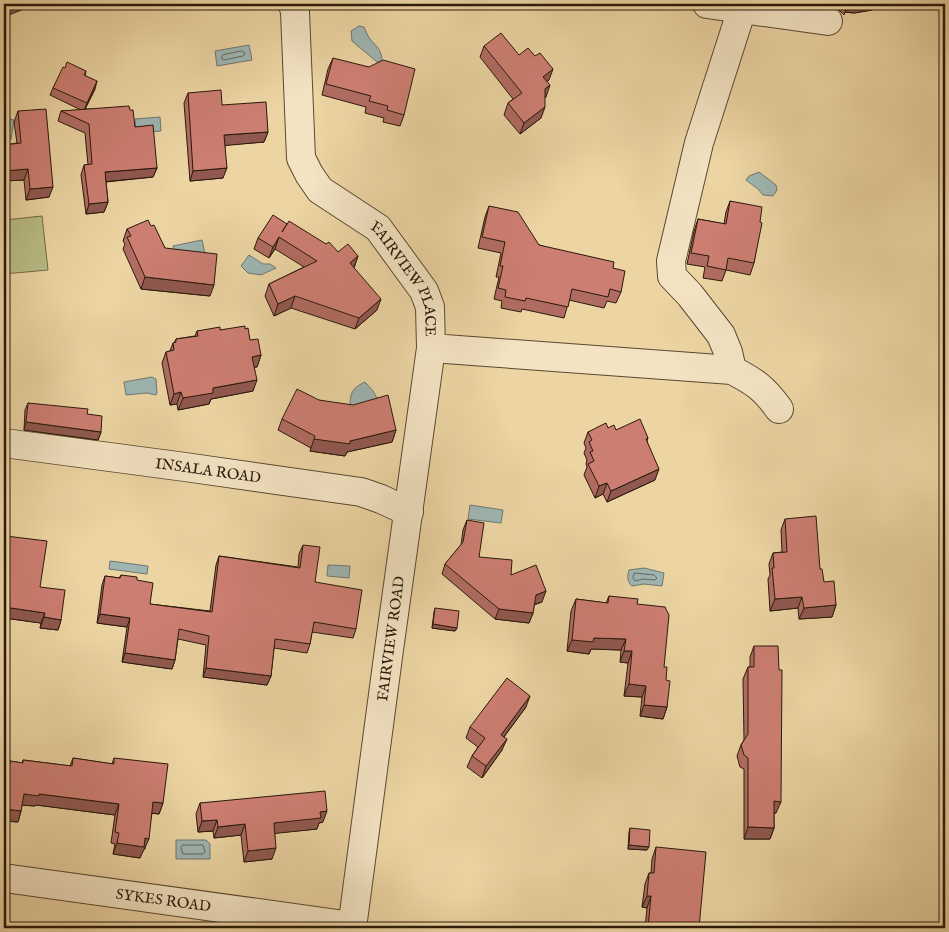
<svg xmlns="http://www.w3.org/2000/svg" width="949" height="932" font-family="'IM FELL English',serif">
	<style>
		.green { fill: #b9bc85; stroke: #716a48 }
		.water { fill: #9eb5b2; stroke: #6f776f }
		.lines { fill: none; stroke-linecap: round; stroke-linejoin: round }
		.shore { stroke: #64675e; stroke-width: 1 }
		.minor-casing { stroke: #5a4830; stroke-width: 30 }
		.minor { stroke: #f3e3c3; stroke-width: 28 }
		.wall { fill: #b06c62; stroke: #29190a }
		.shaded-wall { fill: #905850; stroke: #29190a }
		.building { fill: #cd7e72; stroke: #29190a }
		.labels { text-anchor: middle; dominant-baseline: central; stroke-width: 4; stroke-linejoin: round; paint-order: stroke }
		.street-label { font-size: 15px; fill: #29190a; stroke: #f3e3c3 }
	</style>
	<rect width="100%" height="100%" fill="#ecd4a3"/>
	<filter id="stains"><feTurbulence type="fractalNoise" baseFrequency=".004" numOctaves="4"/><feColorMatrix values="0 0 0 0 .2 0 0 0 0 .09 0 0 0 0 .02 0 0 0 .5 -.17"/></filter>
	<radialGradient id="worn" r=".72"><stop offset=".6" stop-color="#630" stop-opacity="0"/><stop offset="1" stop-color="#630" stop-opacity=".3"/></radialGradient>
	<path class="green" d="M42,216L48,270L4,274V220Z"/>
	<path class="water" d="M359,26L364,27C366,31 367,35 370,39C376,46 382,50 382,61L377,62L352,41L351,31Z
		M249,45L252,60L217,66L215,51Z
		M160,117L161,131L136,133L135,119Z
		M4,118L14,120L11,139L4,140Z
		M759,172L776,185L777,190L773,196L763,195L758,189L746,180L749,176Z
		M202,240L205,254L176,260L173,246Z
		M249,255L263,264H270L276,268L261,275L248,273L241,266Z
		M152,377L156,379L157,393L156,395L147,393L126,395L124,382Z
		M365,382L373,391L379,402L350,410C350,395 350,389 365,382Z
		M470,505L503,510L501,523L468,519Z
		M110,561L148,566L147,574L109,569Z
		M328,565L350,566L349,578L327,576Z
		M644,568L664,573L662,586L644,584L632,586C627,582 627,576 629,570Z
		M176,840H206L210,844V859H176Z"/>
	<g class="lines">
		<path class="shore" d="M242,51L245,53L243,56L224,60L221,58L223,55Z
			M635,573L654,575L657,578L655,580L643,579L635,581L633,578Z
			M183,845H203L205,852L203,854H183L181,848Z"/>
		<g class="minor-casing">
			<g id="minor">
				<path id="s1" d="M293,4L295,12L301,158L309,174L320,190L378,228L424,291L430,307L431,348L732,370C755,382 764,388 779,409"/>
				<path d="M707,4L828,21"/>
				<path d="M732,370L728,352L721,335L690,295L672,276L671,261L699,143L742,9"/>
				<path id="s2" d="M4,443L185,467L361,492L381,499L409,512"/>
				<path id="s3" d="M4,878L352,926"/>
				<path id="s4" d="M352,928L388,657L431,348"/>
			</g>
		</g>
		<use href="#minor" class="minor"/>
	</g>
	<path class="wall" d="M817,4H880L872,10L854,13L845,12L844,15L837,8L831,6Z
		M484,46L519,55L549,80L547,82L546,97H545L541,118L520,134L504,115L508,103L513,99L480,57Z
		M333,58L404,115L400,126L383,122L384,118L365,113L366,107L322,95L328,69Z
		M65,68L86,71L85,76L95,89L85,109L130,110L135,127L157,168L153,177L106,182L108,202L104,212L86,214L81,175L84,165H88L85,133L58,121L61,111L81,110L50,95L53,88Z
		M188,93L222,105L268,132L264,142L225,145L223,178L190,181L184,103Z
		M18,111L49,197L26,200L24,180L4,181V145L17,143L14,122Z
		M730,201L760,222L754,263L750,275L726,270L722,281L703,278L705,267L687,264L694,231L698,219L724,224L726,212Z
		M489,206L539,245L613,268L621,292L616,303L607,301L604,308L569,300L564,318L522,309L521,312L501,308L502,301L494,299L499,277H496L501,253L478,248L485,217Z
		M287,224L338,252L358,256L354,268L377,310L355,329L291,308L274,316L265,296L269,284L304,267L275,249L269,258L254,249L258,238Z
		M151,226L165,248L210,296L141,289L123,249L125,244L123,241L127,229Z
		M245,329L250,340L261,355L257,367H254L253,391L211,399L209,404L178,410L177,404L170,405L162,363L166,352L170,351L173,343H174L176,339L195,336L197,331Z
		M319,400L396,430L392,442L347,452L345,456L310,451L311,448L278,430L282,419Z
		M28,403L87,414L101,432L98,440L24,430L25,410Z
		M608,428L648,438L647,441L655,480L607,502L603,494L595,498L584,475L587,467L586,464L587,460L584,453L586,448L584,443L588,432Z
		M785,519L820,569L824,582L836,605L832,617L799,619L798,608L770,611L768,579L770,575L769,564L773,553L782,552L781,530Z
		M467,520L479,557L511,575L542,602L534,605L533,613L529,623L495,619L442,574L445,564L461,545L463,530Z
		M6,536L61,620L58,630L40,628L41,623L4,618V541Z
		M303,545L315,582L356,629L353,638L312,632L310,644L307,653L274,648L271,676L267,685L203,677L206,645L178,639L175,660L172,669L122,662L127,627L97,623L102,585L105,576L119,578L121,575L137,580L150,604L210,611L216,565L219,556L298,567L299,554Z
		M609,596L637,604L664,667L667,707L663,719L640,716L642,697L624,696L628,663L620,662L621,650L591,649L589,654L567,651L571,611L576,599L606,603Z
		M435,608L457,628L455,631L432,628L434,612Z
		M754,646L776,813H774V828L770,839H744V769L740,767L737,756L741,745L744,740L743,679L748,667H750V657Z
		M526,707L504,737L502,750L482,778L467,767L472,756L478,747L466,738L470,727Z
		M73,758L112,764L114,758L163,803L159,814L152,813L145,849H143L140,858L113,854L115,844L111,843L115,815L36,805L35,806L22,805L21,811L18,822L4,821V764H9L10,761L22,763L23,760L70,766Z
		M200,803L323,822L319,823L317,829L275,833L272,859L244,862L241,835L214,838L213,831L198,832L196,814Z
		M630,828L647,850L628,849L629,832Z
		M656,847L699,928H645L647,908L642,907L645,884L649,873H651L652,859Z"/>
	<path class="shaded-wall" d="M20,4H36L4,17V11Z
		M817,4H831V6Z
		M848,4H880L872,10L854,13L845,12Z
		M553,69L549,80L539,88L543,77Z
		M97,81L95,89L84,111L87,103Z
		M550,85L546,97L541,101L545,89Z
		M545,107L541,118L520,134L524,123Z
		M268,132L264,142L220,146L224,135Z
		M157,168L153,177L101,182L105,172Z
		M227,168L223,178L190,181L193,171Z
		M28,169L24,180L4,181V171Z
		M53,187L49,197L26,200L30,189Z
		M108,202L104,212L86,214L89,204Z
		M279,237L275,249L269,258L273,247Z
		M358,256L354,267L346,275L350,263Z
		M145,277L214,285L210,296L141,289Z
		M295,296L291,308L274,316L278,304Z
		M381,299L377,310L355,329L359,318Z
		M261,355L257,367L248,368L252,357Z
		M257,380L253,391L211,399L209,404L178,410L183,398L213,388Z
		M181,392L177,404L170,405L174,394Z
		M26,422L101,432L98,440L24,430Z
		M396,430L392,442L347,452L345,456L310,451L314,439L350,441Z
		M659,469L655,480L607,502L611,491Z
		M607,483L603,494L595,498L599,486Z
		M546,591L542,602L532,605L536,595Z
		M802,597L798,608L770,611L775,599Z
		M836,605L832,617L799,619L804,608Z
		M4,607L45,613L41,623L4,618Z
		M499,609L533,613L529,623L495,619Z
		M100,614L130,618L127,627L97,623Z
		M44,617L61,620L58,630L40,628Z
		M433,624L457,628L455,631L432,628Z
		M594,638L626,639L621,650L591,649L589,654L567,651L572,640Z
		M624,651H632L628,663L620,662Z
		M125,653L175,660L172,669L122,662Z
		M206,668L271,676L267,685L203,677Z
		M629,684L646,686L642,697L624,696Z
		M530,696L526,707L497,746L501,735Z
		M644,705L667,707L663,719L640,716Z
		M507,739L502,750L482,778L486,766Z
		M24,794H39L119,804L115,815L36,805L35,806L20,805Z
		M774,801L781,802L776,813H770Z
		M153,802L163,803L159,814L149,813Z
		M4,809L21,811L18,822L4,821Z
		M327,811L323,822L319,823L317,829L270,834L274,823L320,812Z
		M217,820L213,831L198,832L202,821Z
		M245,824L241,835L214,838L218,827Z
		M748,827L774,828L770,839H744Z
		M145,838L149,839L140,858L113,854L117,843Z
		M629,845L649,847L647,850L628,849Z
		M276,848L272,859L244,862L248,851Z
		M647,896H651L647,908L642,907Z"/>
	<path class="building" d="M4,4H20L4,11Z
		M501,33L519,55L528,48L535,56L540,53L553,69L543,77L550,85L545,89V107L524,123L508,103L522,93L484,46Z
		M333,58L369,67L383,60L415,69L404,115L387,110L388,106L369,101L371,96L326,84Z
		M67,62L86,71L84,75L97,81L87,103L53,88L63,67L65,68Z
		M221,90L222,105L266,102L268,132L224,135L227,168L193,171L188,93Z
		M129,106L130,110H133L135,127L153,125L157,168L105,172L108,202L89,204L84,165L92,164L89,124L61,111Z
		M46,109L53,187L30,189L28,169L4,171V145L21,143L18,111Z
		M730,201L762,207L760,222L762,223L754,263L728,258L726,270L707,266L709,256L691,253L698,219L726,224Z
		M489,206L518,212L539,245L614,262L613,268L625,271L621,292L610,289L608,297L572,289L568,307L526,298L525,301L505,297L506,290L498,288L503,266H500L505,242L482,237Z
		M273,215L287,224L282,232L289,221L326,244L329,242L338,252L348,244L358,256L350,263L381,299L359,318L295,296L278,304L269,284L317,261L279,237L273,247L258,238Z
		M148,220L151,226L154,225L165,248L217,254L214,285L145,277L127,237L131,236L127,229Z
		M4,307H5L4,354Z
		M245,326V329L248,328L250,340L258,339L261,355L252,357L257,380L213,388V393L183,398L181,392L174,394L166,352L174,350L173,343L176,342V339L198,336L197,331L220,327V330Z
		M297,389L319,400L353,405L388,395L396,430L350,441V444L314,439L315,436L282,419Z
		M28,403L88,409L87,414L102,416L101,432L26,422Z
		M640,419L648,438L646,439L659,469L611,491L607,483L599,486L588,464L594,461L590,452L593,451L589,442L592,440L588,432L606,423L608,428L614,425L616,430Z
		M816,516L820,569H822L824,582L834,581L836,605L804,608L802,597L775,599L772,568H774L773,553L787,552L785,519Z
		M467,520L484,523L479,557L512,560L511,575L536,565L546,591L536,595L533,613L499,609L445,564L463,542Z
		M6,536L47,541L40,587L65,590L61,620L44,617L45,613L4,607V551Z
		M303,545L320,547L315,582L362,590L356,629L314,622L310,644L275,639L271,676L206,668L209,636L179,629L175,660L125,653L130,618L100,614L105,576L120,578L121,575L137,577V580L153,583L150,604L212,612L219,556L300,568Z
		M609,596L638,599L637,604L665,607L669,615L664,667H667L666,680L670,681L667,707L644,705L646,686L629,684L632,651H624L626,639L594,638L593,642L572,640L576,599L608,603Z
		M435,608L459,611L457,628L433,624Z
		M754,646H778L779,670H782L781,802L774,801V828L748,827V758L744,755L741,745L748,734V667H754Z
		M507,678L530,696L501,735L507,739L486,766L472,756L485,738L470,727Z
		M73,758L114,764V758L168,764L163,803L153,802L149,839L145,838L144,847L117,843L119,833L115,832L119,804L39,794V796L24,794L21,811L4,809V764H10V761L23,763V760L72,766Z
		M325,791L327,811L320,812L321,818L274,823L276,848L248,851L245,824L218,827L217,820L202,821L200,803Z
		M630,828L650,830L649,847L629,845Z
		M656,847L706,852L699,928H648L651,896H647L649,873H654Z"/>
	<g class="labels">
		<g class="street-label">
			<text stroke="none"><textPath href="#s1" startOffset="320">FAIRVIEW PLACE</textPath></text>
			<text stroke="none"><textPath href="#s2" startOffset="206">INSALA ROAD</textPath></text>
			<text stroke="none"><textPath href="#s4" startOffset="292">FAIRVIEW ROAD</textPath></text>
			<text stroke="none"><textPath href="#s3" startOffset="161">SYKES ROAD</textPath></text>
		</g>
	</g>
	<rect width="949" height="932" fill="none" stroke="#ecd4a3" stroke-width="20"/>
	<rect x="5" y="5" width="939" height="922" fill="none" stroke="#29190a" stroke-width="2.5"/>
	<rect x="10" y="10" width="929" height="912" fill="none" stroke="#29190a"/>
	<rect width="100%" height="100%" filter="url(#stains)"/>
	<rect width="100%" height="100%" fill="url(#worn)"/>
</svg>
